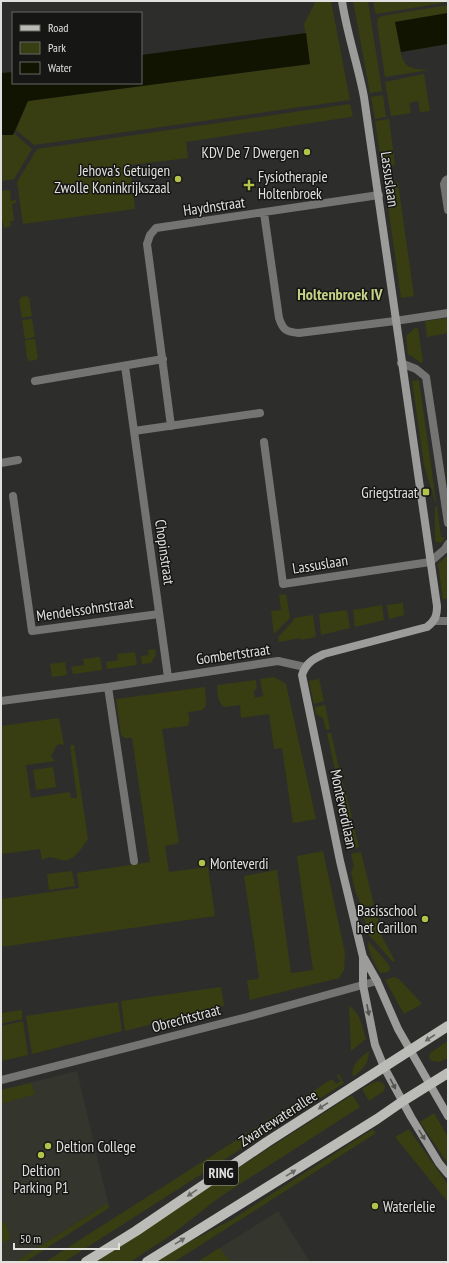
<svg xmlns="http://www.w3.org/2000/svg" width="449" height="1263" font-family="'PT Sans Narrow',sans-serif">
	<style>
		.built { fill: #34352c }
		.green { fill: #383e11 }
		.water { fill: #111401 }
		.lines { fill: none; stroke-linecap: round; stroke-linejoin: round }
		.street { stroke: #747573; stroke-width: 8 }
		.secondary { stroke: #9c9d9a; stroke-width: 8 }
		.primary { stroke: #bbbcb8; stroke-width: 10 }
		.oneway { fill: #525351 }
		.oneway2 { fill: #686966 }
		.poi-dot { fill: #b3c24b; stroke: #161615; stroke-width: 1.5 }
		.labels { text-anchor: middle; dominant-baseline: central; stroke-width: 3; stroke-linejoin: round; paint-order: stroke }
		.shield { fill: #161615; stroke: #a3a4a2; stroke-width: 1 }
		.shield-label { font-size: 14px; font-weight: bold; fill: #e0e1de }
		.poi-label { font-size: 15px; fill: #e0e1de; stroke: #161615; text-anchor: end }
		.street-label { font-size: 15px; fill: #e0e1de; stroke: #161615 }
		.neighbourhood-label { font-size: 16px; font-weight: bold; fill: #c5d185; stroke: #161615 }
	</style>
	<rect width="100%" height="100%" fill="#2d2e2b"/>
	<path class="built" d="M77,1071L108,1203L15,1262H1V1090Z
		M278,1211L310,1262H198Z"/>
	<path class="green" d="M316,1H331L350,100L34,145L16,130L28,101L310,64L304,24Z
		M353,1H368L382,91L370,93Z
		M373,1H448V2L377,14L375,12Z
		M448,5V13L395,22C397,30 398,39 400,48C403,68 410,69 429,70L385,77L377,23L378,18L382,16Z
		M424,74L430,111L420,112L418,101L409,103L411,113L391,116L385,82Z
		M383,95L386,117L375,119L371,97Z
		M350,104L353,116L350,117L186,142L188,158L130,165L135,209L23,224L17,182L37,149Z
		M389,119L395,165L391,166L392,172L383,174L375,121Z
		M14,133L32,149L14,179L1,181V135H13Z
		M392,177L393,183H398L414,296L401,298L384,178Z
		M8,190L10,191L11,201L16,200V203L12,204L14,221H10L11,226L4,228L3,222H1V191Z
		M27,296L29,298L32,316L22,318L19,300L22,297Z
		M448,318V333L427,337L425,321Z
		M32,319L35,337L25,339L22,320Z
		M415,328H418L423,362L421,363L410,355H408L406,336Z
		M35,339L38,357L36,360L30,361L27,358L25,340Z
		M419,380L435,494L436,502H435L433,494L424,465L412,381Z
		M437,506L441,537L445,538L441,543L435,541V507Z
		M448,556V600L446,599H443L438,564L445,557Z
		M286,594L290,618L274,634L271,611L281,610L279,595Z
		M403,603L404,615L389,619L387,605Z
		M382,605L384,620L355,627L353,610Z
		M347,610L350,628L321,635L319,614Z
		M313,615L316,637L301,640L300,638L279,642L278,637L294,620V618Z
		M155,649L156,655L151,663L142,664L141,656L149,655L148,650Z
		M135,652L137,665L107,669L106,662L118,660L117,654Z
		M100,657L102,670L73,674L71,667L84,665L83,659Z
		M65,662L67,675L52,677L50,664Z
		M274,677L286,684L316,819L293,823L282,748L274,749L269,714L241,718L240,705L224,707C217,702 218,693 217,685L256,680L257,689L254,690L255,698L263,696L260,679Z
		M319,679L324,701L314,704L309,681Z
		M205,687L206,706L202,710L188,712C189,717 191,722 187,726L162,729L179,843L165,846L169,872L208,867L215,916L1,947V899L79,888L77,873L150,862L132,738H125L121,735L116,699Z
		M325,705L330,729L326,730L323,718L316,714L315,707Z
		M59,718L64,745L61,744L57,745L51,756L55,761L26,765L31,798L70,792L71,798H77L70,745H74L88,839C82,847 74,863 61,860C57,859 53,857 49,857L42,860L40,849L1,854V726Z
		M327,733H331L340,773L336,774Z
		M53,767L56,787L36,790L33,770Z
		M341,776L352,817L346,819L336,778Z
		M352,820L359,847L352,849L346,822Z
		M323,851L345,953L344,970L339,978L250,1000L247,981L249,980L258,979L259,977L244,876L277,870L291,973L313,970L297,856Z
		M361,852L374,905L362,908L355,890L351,872L354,866L351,854Z
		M72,871L75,886L49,890L47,874Z
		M376,911L382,937L395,961L393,962L369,935L366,929L364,914Z
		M368,942L370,943L389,965L390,969L388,972L380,973C375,964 368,953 368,942Z
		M394,977L399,979L422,1004L404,1014L385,980Z
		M221,987L224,1006L125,1031L121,1001Z
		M118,1002L122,1031L32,1054L26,1016Z
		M349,1006C361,1013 362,1027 366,1039L351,1051Z
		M22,1010V1019L1,1024V1013Z
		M23,1021L28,1055L1,1061V1026Z
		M448,1041V1058L439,1062L432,1061L429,1058L430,1053Z
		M369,1051C369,1063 363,1070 353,1077C350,1065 360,1058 369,1051Z
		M339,1074L344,1083L64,1262H45L332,1079L336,1084L341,1081L337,1076Z
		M379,1081L385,1085L384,1091L369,1101L362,1089L372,1083Z
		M31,1083L35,1094L1,1104V1090Z
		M352,1095L360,1107L220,1197L171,1235L130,1262H91Z
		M434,1113L448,1137V1164L420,1122Z
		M373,1129L376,1133L174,1262H156L176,1249L231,1220Z
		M409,1129L448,1185V1200L447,1201L395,1137Z
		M108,1203L109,1208L25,1262H15Z
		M5,1222L11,1238L1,1244V1223Z
		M219,1248L231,1262H197Z"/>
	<path class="water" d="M448,13V44L401,52L395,22Z
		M306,33L310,64L28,101L13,135H1V73L13,72V83H141V55Z"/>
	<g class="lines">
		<path class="street" d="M448,179L446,180L444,184L448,210
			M264,213L279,318C283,330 286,332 299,333L395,321L448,313
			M401,363L416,369L426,377L448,523
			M125,366L168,677
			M35,381L163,359
			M171,426L147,244L150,235L156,228L379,195
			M134,431L260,413
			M264,442L283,584L430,562L445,549L448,544
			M1,463L18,460
			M13,496L32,631L159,614
			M434,621H448
			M108,687L134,861
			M1,701L108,687L278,661L305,667
			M1,1080L247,1017L377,981"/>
		<path class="secondary" d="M342,1C347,34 358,65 364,97L437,606C437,616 435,621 427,627L324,654C313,659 306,663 302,675L340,861L363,957V985L375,1045L384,1067L411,1117L439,1163L448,1174
			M364,958L377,981L398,1029L448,1116"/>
		<path class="primary" d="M86,1262L136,1231L267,1142L448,1026
			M147,1262L377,1119L403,1101L448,1073"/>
	</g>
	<defs><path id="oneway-solid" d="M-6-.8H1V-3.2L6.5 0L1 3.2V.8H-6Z"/></defs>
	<g class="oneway">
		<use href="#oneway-solid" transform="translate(368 1010) rotate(79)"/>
		<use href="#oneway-solid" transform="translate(393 1084) rotate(62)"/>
		<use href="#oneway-solid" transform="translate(422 1135) rotate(58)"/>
	</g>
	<g class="oneway2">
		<use href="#oneway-solid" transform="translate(430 1038) rotate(147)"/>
		<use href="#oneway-solid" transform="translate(323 1106) rotate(147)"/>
		<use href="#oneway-solid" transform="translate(291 1173) rotate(-32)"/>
		<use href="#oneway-solid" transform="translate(192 1193) rotate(146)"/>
		<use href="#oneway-solid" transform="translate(180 1241) rotate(-32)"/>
	</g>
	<g class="poi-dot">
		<circle cx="307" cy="152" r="4"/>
		<circle cx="178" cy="179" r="4"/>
		<path d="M247 179h4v4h4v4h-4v4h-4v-4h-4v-4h4z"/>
		<rect x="422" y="488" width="8" height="8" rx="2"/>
		<circle cx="202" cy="863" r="4"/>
		<circle cx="425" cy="919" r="4"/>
		<circle cx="48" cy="1146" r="4"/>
		<circle cx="41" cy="1155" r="4"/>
		<circle cx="375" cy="1206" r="4"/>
	</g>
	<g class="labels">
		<rect class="shield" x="204" y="1161" width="34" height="24" rx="3"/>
		<g class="shield-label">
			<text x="221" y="1173">RING</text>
		</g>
		<g class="poi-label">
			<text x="299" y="152">KDV De 7 Dwergen</text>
			<text x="170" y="170">Jehova's Getuigen<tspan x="170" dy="17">Zwolle Koninkrijkszaal</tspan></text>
			<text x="258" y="176" text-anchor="start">Fysiotherapie<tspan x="258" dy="17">Holtenbroek</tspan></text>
			<text x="418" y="492">Griegstraat</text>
			<text x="210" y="863" text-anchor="start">Monteverdi</text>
			<text x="417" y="910">Basisschool<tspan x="417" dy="17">het Carillon</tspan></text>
			<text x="56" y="1146" text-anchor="start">Deltion College</text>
			<text x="41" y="1170" text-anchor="middle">Deltion<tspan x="41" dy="17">Parking P1</tspan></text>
			<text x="383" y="1206" text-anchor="start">Waterlelie</text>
		</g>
		<g class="street-label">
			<text transform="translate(390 179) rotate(82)">Lassuslaan</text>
			<text transform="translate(214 206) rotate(-8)">Haydnstraat</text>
			<text transform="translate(165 552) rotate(82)">Chopinstraat</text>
			<text transform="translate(320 564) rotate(-9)">Lassuslaan</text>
			<text transform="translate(85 609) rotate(-8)">Mendelssohnstraat</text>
			<text transform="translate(233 654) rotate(-8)">Gombertstraat</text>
			<text transform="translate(344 809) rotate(78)">Monteverdilaan</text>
			<text transform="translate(186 1018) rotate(-15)">Obrechtstraat</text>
			<text transform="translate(278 1118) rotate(-33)">Zwartewaterallee</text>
		</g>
		<g class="neighbourhood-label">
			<text x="340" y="294">Holtenbroek IV</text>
		</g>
	</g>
	<rect width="449" height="1263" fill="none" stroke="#e0e1de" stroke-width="4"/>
	<rect x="12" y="12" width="130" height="72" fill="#161615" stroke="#676765"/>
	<rect x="20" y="25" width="20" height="6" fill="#bbbcb8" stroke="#676765"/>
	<text x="48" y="32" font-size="12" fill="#e0e1de">Road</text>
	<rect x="20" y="42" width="20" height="12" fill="#383e11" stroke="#676765"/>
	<text x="48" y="52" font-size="12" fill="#e0e1de">Park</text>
	<rect x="20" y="62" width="20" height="12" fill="#111401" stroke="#676765"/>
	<text x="48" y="72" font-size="12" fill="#e0e1de">Water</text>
	<path d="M14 1243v6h105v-6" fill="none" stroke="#e0e1de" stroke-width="2"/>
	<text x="20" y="1243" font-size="12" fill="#e0e1de" stroke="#161615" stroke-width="3" paint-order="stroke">50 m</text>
</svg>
